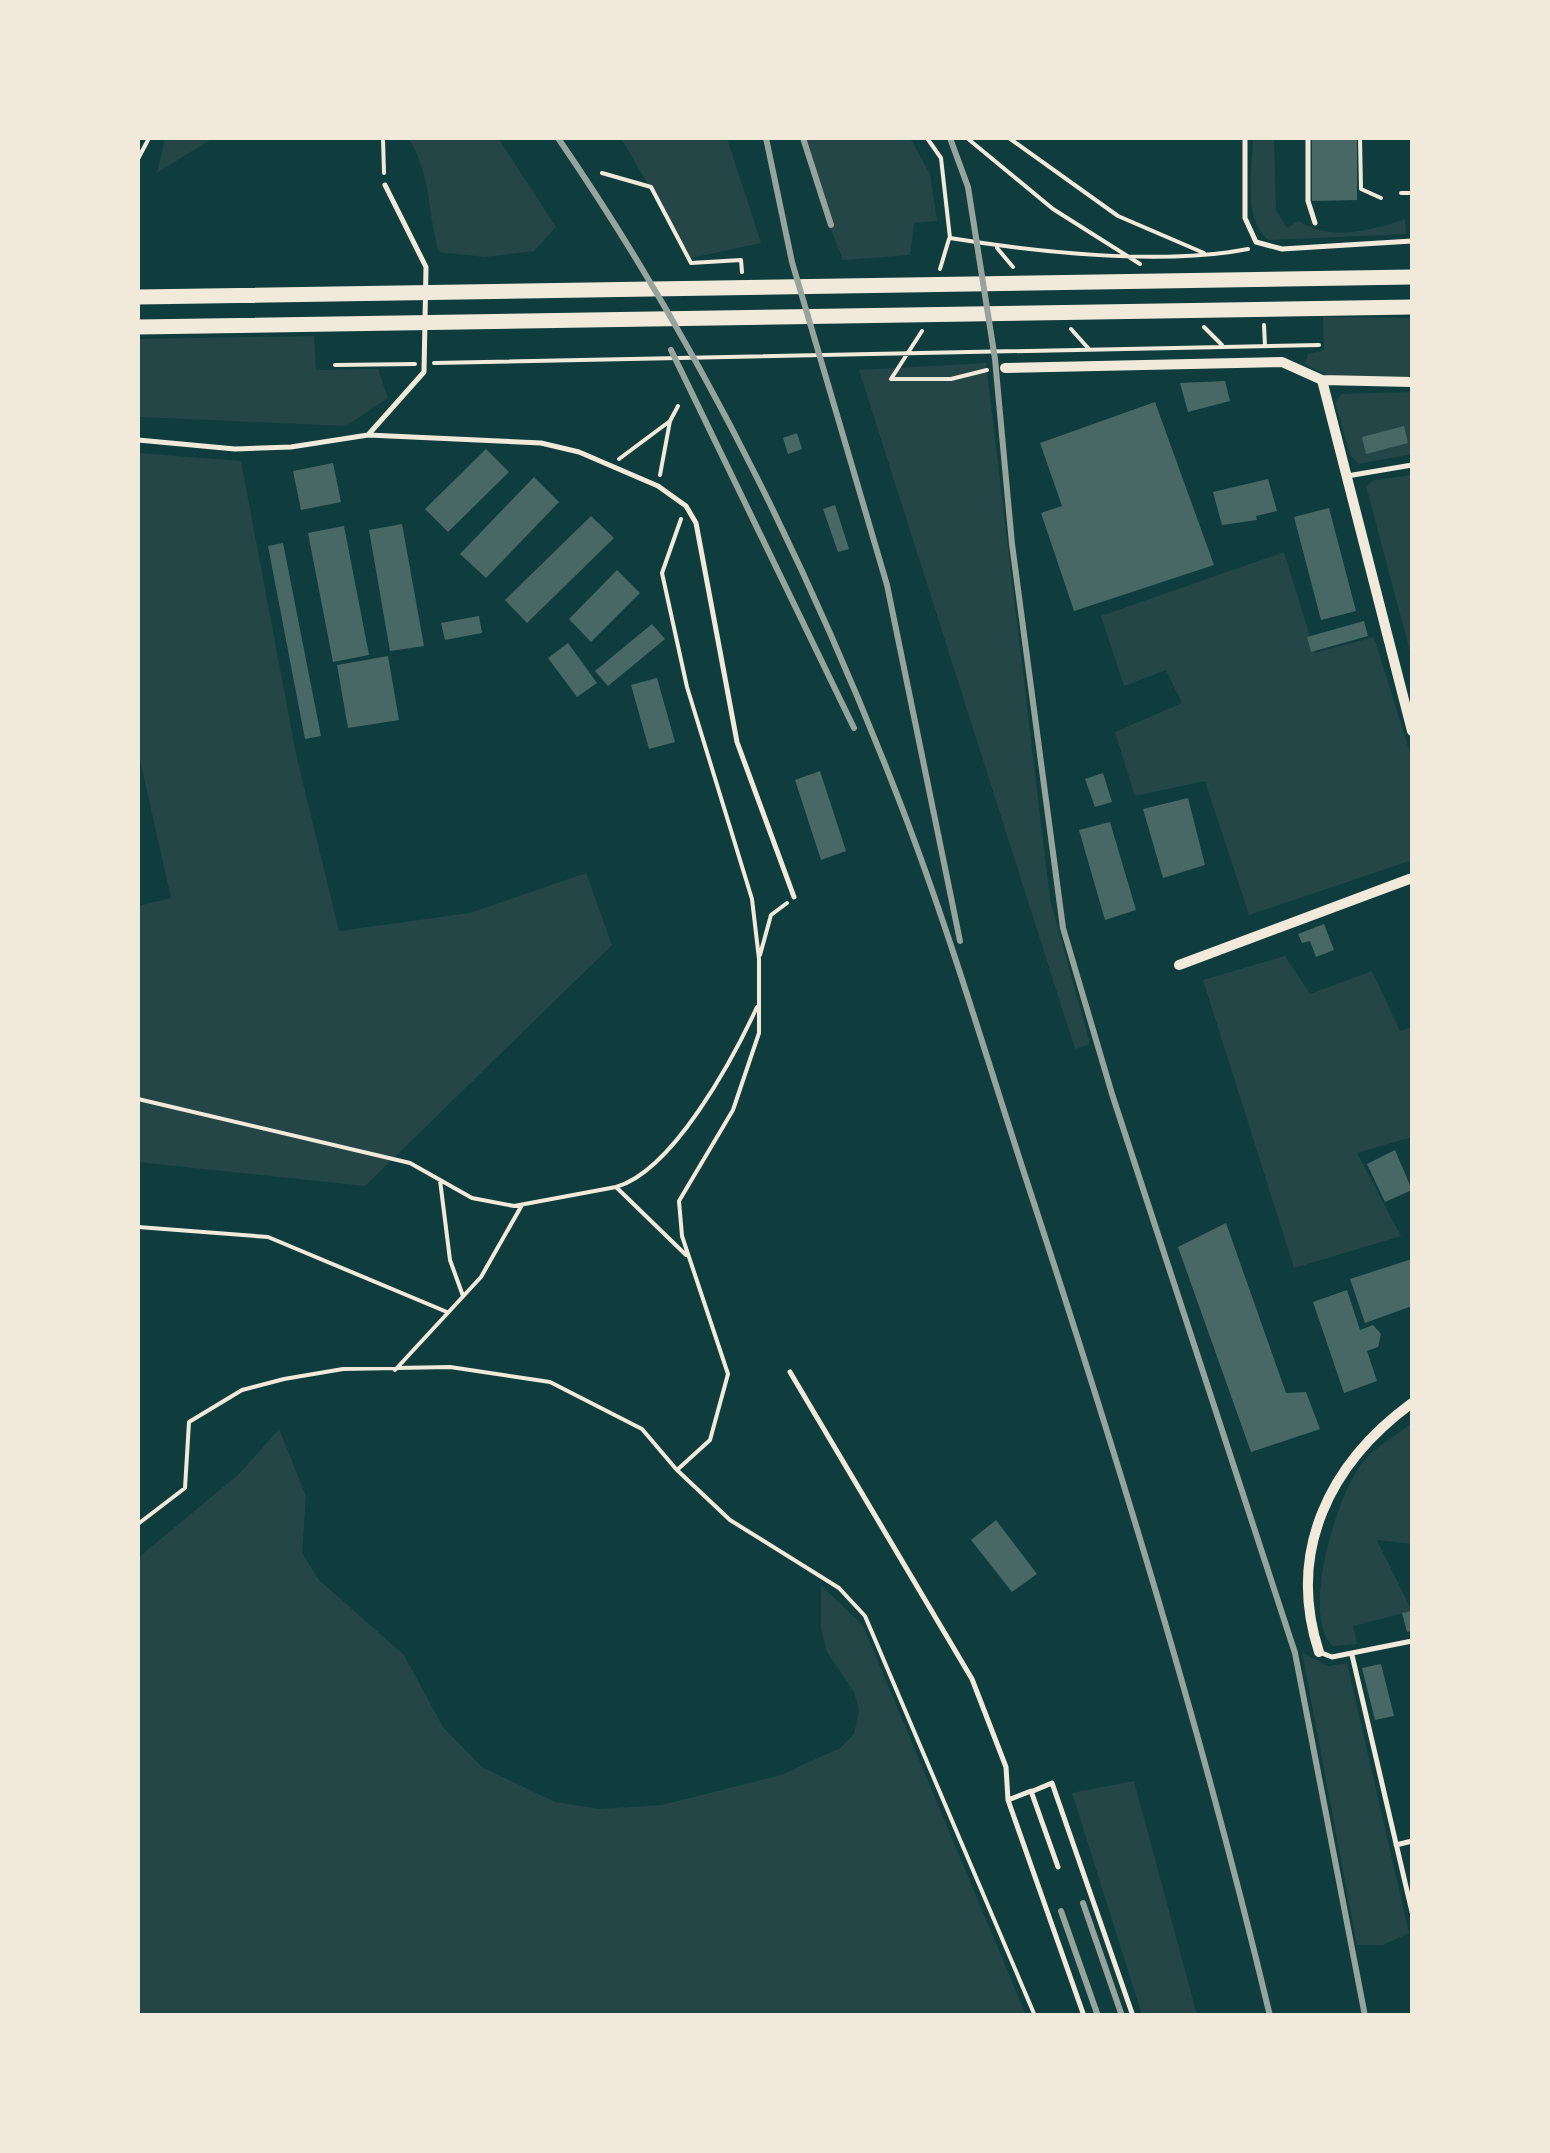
<svg xmlns="http://www.w3.org/2000/svg" width="1550" height="2153" font-family="'Public Sans',sans-serif">
	<style>
		.green { fill: #244646 }
		.building { fill: #486865 }
		.lines { fill: none; stroke-linecap: round; stroke-linejoin: round }
		.path { stroke: #f1e9da; stroke-width: 4 }
		.service { stroke: #f1e9da; stroke-width: 5 }
		.minor { stroke: #f1e9da; stroke-width: 10 }
		.secondary { stroke: #f1e9da; stroke-width: 15 }
		.rail { stroke: #97a49c; stroke-width: 6 }
	</style>
	<rect width="100%" height="100%" fill="#0f3d3e"/>
	<path class="green" d="M165,138H213L157,173Z
		M408,138H498L556,227L534,251L485,257L439,252C427,214 432,173 408,138Z
		M627,138H727L761,243L691,258L622,140Z
		M805,138H910L930,174L937,221L914,223L910,255L843,260L819,199Z
		M1253,138L1274,140L1276,210L1287,228L1299,221C1329,242 1373,230 1405,219L1406,234L1269,240C1242,221 1253,168 1253,138Z
		M1323,317L1412,318V378L1328,376L1305,364L1308,354L1324,350Z
		M314,336L316,370L378,369L388,398L346,426L138,417V339Z
		M986,363L1050,899L1090,1044L1075,1049L859,370Z
		M1412,392V454L1358,464L1350,454L1335,402L1342,394Z
		M138,453L241,461L296,754L339,931L470,913L586,873L612,945L365,1186L138,1162V906L171,898L138,751Z
		M1412,475V659L1366,486L1374,480Z
		M1284,552L1315,653L1374,637L1412,759V860L1249,915L1205,781L1135,796L1115,732L1182,703L1166,670L1124,686L1101,616Z
		M1285,956L1310,994L1372,971L1400,1031L1412,1027V1137L1357,1153L1401,1236L1294,1268L1203,980Z
		M1412,1423V1544L1377,1540L1412,1611L1353,1626L1357,1644L1333,1646C1299,1616 1338,1492 1363,1462C1375,1447 1397,1435 1412,1423Z
		M279,1429L306,1496L302,1553L319,1580L404,1655L443,1727L482,1767L555,1802L600,1809L662,1805L781,1775L840,1748L854,1734L859,1710L854,1692L827,1652L821,1629V1585L863,1626L1026,2015H138V1558L239,1474Z
		M1302,1652L1328,1666L1347,1663L1409,1933L1383,1945H1357Z
		M1134,1781L1197,2015H1142L1072,1793Z"/>
	<path class="building" d="M1312,138H1357V200L1312,201Z
		M1225,381L1230,401L1188,412L1180,383Z
		M1155,402L1214,565L1074,611L1041,513L1062,506L1040,443Z
		M1404,426L1408,443L1366,454L1362,437Z
		M797,433L802,449L788,454L783,438Z
		M486,449L509,472L448,532L425,509Z
		M333,463L341,502L301,510L293,471Z
		M534,477L559,502L486,578L460,554Z
		M1268,479L1277,511L1256,516L1257,520L1222,525L1213,492Z
		M835,505L849,549L838,552L823,509Z
		M1329,508L1356,611L1321,620L1294,517Z
		M591,516L614,538L527,623L505,600Z
		M402,524L424,646L390,651L369,530Z
		M344,526L369,655L333,662L308,533Z
		M283,543L321,736L305,739L268,546Z
		M617,570L640,593L591,642L569,619Z
		M479,616L482,633L445,640L441,623Z
		M1364,621L1368,636L1311,652L1307,637Z
		M652,624L665,639L608,686L595,671Z
		M568,643L597,683L577,697L548,658Z
		M388,656L399,720L348,728L337,665Z
		M657,678L675,742L649,749L631,685Z
		M820,771L846,851L821,860L795,780Z
		M1103,773L1112,802L1095,807L1085,779Z
		M1188,798L1205,865L1163,878L1143,809Z
		M1110,822L1136,910L1105,920L1079,830Z
		M1324,924L1334,950L1316,957L1310,941L1302,943L1298,934Z
		M1395,1150L1412,1190L1385,1202L1367,1164Z
		M1226,1223L1286,1393L1306,1392L1320,1429L1251,1452L1178,1247Z
		M1412,1259V1306L1365,1323L1350,1279Z
		M1347,1290L1360,1330L1373,1325L1381,1334L1378,1347L1367,1351L1377,1381L1344,1393L1313,1302Z
		M996,1520L1037,1574L1012,1592L971,1540Z
		M1412,1611V1631L1407,1632L1402,1613Z
		M1381,1664L1394,1716L1375,1720L1362,1668Z"/>
	<g class="lines">
		<path class="path" d="M383,138L384,173
			M927,138L941,158L950,238C1036,252 1162,266 1248,249
			M967,138L1053,209L1140,264
			M1009,138L1118,216L1204,253
			M1360,138L1361,189L1381,198
			M1412,138V148
			M138,159L149,138
			M602,173L651,187L691,263L741,260L742,272
			M1401,193H1409
			M997,248L1013,267
			M940,269L949,239
			M1264,325L1265,346
			M1204,327L1222,345
			M1071,329L1088,348
			M922,331L891,379H951L987,370
			M434,363L1319,345
			M335,365L415,364
			M619,459L670,421L678,406
			M660,475L670,421
			M681,519L662,573L687,687L752,899L759,959V1033L733,1110L679,1201L682,1236L728,1374L710,1440L677,1470L730,1520L839,1588L865,1616L1035,2016
			M760,955L771,915L787,903
			M138,1099L410,1163L472,1198L514,1206L616,1187L686,1255
			M440,1180L450,1260L463,1296
			M616,1187C673,1171 733,1059 757,1007
			M138,1227L268,1237L447,1312
			M395,1370L481,1277L522,1205
			M138,1524L185,1488L189,1422L242,1390L284,1379L343,1369L450,1367L550,1382L642,1429L676,1469"/>
		<path class="service" d="M1245,138V218L1256,242L1282,249L1412,241
			M1308,138V201L1315,223
			M368,435L424,372L426,267L385,185
			M138,440L235,449L291,447L368,435L541,443L579,452L658,486L686,506L696,523L737,742L794,897
			M1347,476L1412,465
			M790,1372L972,1679L1006,1767L1008,1800
			M1319,1652L1332,1657L1412,1641
			M1352,1655L1412,1912
			M1033,1791L1052,1783L1133,2016
			M1396,1845L1412,1841
			M1058,1867L1031,1791L1008,1800L1084,2016"/>
		<path class="minor" d="M1005,368L1282,362L1322,380L1412,382
			M1322,380L1412,731
			M1179,965L1412,878
			M1319,1652C1286,1551 1330,1463 1412,1403"/>
		<path class="secondary" d="M138,297L1412,277
			M138,327L1412,307"/>
		<path class="rail" d="M558,138C700,345 814,578 904,813C951,936 988,1063 1029,1188C1119,1462 1203,1735 1270,2016
			M766,138L792,262L887,585L960,941
			M803,138L831,225
			M950,138L968,187L995,359L1012,544L1063,928L1112,1094L1295,1653L1365,2016
			M671,350L854,728
			M1083,1903L1122,2016
			M1061,1911L1098,2016"/>
	</g>
	<rect width="1550" height="2153" fill="none" stroke="#f1e9da" stroke-width="280"/>
</svg>
